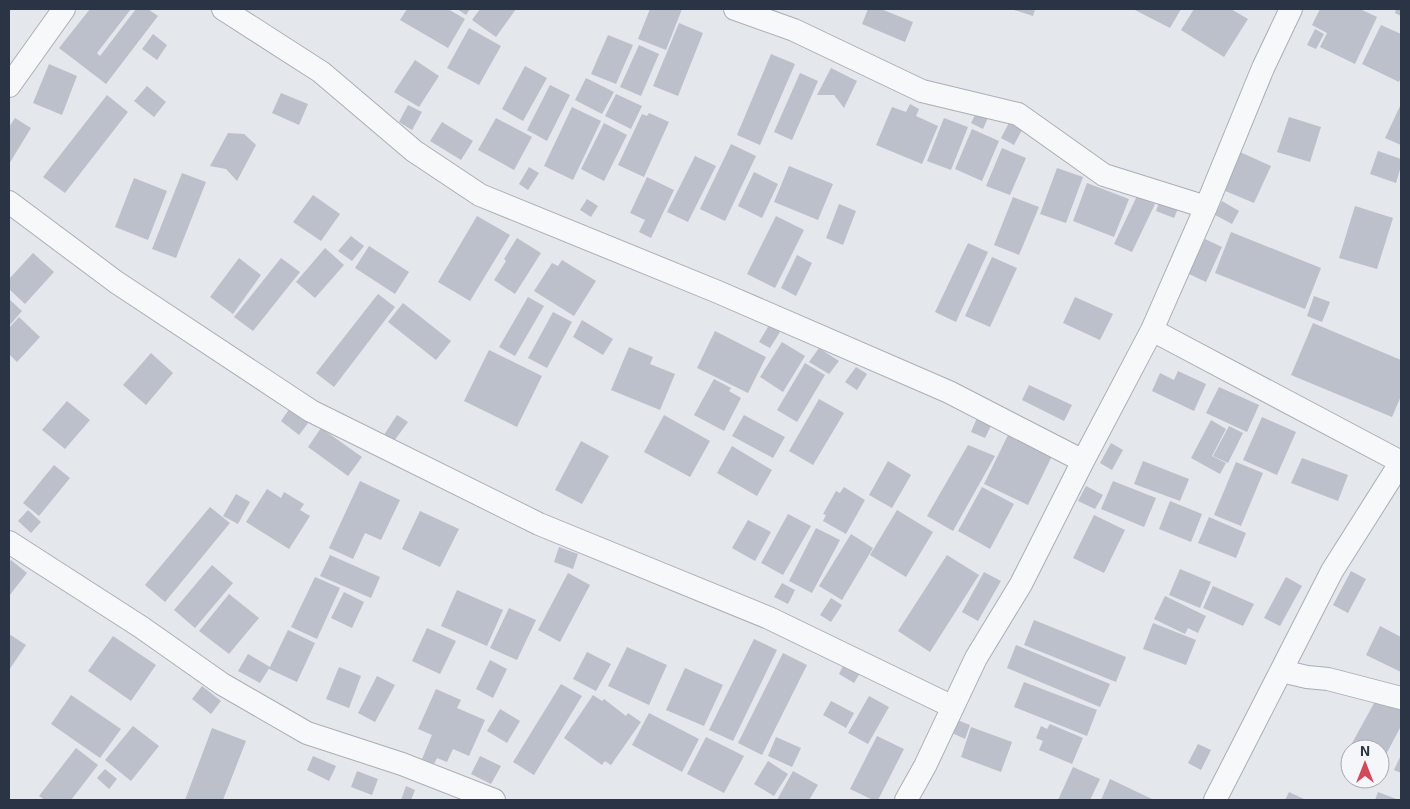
<svg xmlns="http://www.w3.org/2000/svg" width="1410" height="809" font-family="'Exo 2',sans-serif">
	<style>
		.building { fill: #bbc0ca }
		.lines { fill: none; stroke-linecap: round; stroke-linejoin: round }
		.minor-casing { stroke: #a9aeb7; stroke-width: 24 }
		.minor { stroke: #f7f8fa; stroke-width: 22 }
	</style>
	<rect width="100%" height="100%" fill="#e4e7ec"/>
	<path class="building" d="M90,9H131L97,53L100,56L136,9H148L158,16L106,84L59,48Z
		M407,9H448L465,19L448,48L400,20Z
		M457,9H470L466,15Z
		M480,9H516L496,37L472,20Z
		M650,9H682L666,50L638,39Z
		M868,9H881L913,22L905,42L862,24Z
		M1011,9H1035L1033,16Z
		M1133,9H1181L1170,28Z
		M1194,9H1231L1248,19L1224,57L1181,30Z
		M1320,9H1360L1377,17L1355,64L1320,47L1327,33L1312,25Z
		M1396,9H1401V16L1395,13Z
		M679,23L703,33L678,96L653,86Z
		M1381,25L1401,34V77L1399,82L1362,64Z
		M469,28L501,46L479,85L447,68Z
		M1315,29L1324,34L1316,49L1307,45Z
		M153,34L167,45L157,60L142,49Z
		M608,35L633,45L616,84L591,74Z
		M639,45L659,54L641,96L620,87Z
		M771,54L795,64L760,145L737,135Z
		M415,60L439,76L419,107L394,92Z
		M49,64L77,76L62,115L33,103Z
		M525,66L547,78L523,121L502,109Z
		M831,68L857,81L844,108L834,95H817Z
		M800,73L818,81L792,140L774,132Z
		M586,78L614,92L602,114L575,100Z
		M550,85L570,95L547,141L527,130Z
		M147,86L166,102L154,117L134,101Z
		M281,93L308,104L299,125L272,113Z
		M616,94L642,106L631,129L605,116Z
		M107,95L128,112L65,193L43,177Z
		M910,104L919,109L916,116L938,126L922,164L876,145L892,107L906,112Z
		M1401,104V145L1385,138Z
		M408,105L422,112L412,130L399,122Z
		M572,107L601,121L573,180L544,166Z
		M979,107L990,113L983,129L971,123Z
		M649,113L669,122L644,177L618,165L642,114L647,116Z
		M1289,117L1321,127L1310,162L1277,152Z
		M15,118L31,128L9,164V127Z
		M496,118L532,137L514,170L478,150Z
		M944,118L968,127L951,170L927,161Z
		M1010,121L1023,128L1014,145L1001,138Z
		M442,122L473,141L461,160L430,141Z
		M604,123L627,135L604,181L581,169Z
		M972,129L999,141L982,181L955,169Z
		M228,133L244,134L256,145L237,181L226,169L210,166Z
		M731,144L756,156L725,221L700,209Z
		M1002,148L1026,158L1010,195L986,186Z
		M1378,151L1401,159V166L1396,183L1370,174Z
		M1240,152L1271,166L1254,203L1223,190Z
		M695,156L716,166L688,222L667,212Z
		M789,166L833,184L818,220L774,202Z
		M529,167L539,173L528,190L519,184Z
		M1057,168L1083,177L1066,223L1040,214Z
		M754,172L778,184L762,218L738,206Z
		M182,173L206,182L176,258L152,249Z
		M647,177L674,190L651,238L639,232L645,220L630,213Z
		M134,178L167,191L148,240L115,227Z
		M1087,183L1129,199L1114,237L1073,221Z
		M313,195L340,214L321,241L293,222Z
		M1137,196L1155,204L1132,252L1114,244Z
		M1013,197L1039,207L1019,255L994,245Z
		M1161,197L1180,204L1174,218L1156,211Z
		M587,199L598,206L591,217L580,210Z
		M1222,201L1239,211L1232,224L1215,215Z
		M839,204L856,211L843,245L826,238Z
		M1355,206L1393,218L1377,269L1339,258Z
		M477,216L510,235L470,301L438,282Z
		M776,216L804,230L775,288L747,274Z
		M1231,232L1321,268L1305,309L1215,273Z
		M351,236L364,246L352,261L338,251Z
		M517,238L541,253L515,294L494,280L506,261L504,259Z
		M1205,239L1222,247L1206,282L1189,274Z
		M968,243L988,252L956,322L935,312Z
		M369,246L409,272L395,294L355,268Z
		M325,248L344,265L315,298L296,282Z
		M33,253L54,272L25,304L9,289V279Z
		M797,255L812,263L796,296L781,288Z
		M992,257L1017,268L990,327L965,316Z
		M239,258L261,275L233,314L210,297Z
		M281,258L300,272L253,331L234,317Z
		M562,260L596,281L574,316L534,291L552,263L558,266Z
		M378,294L395,307L334,387L316,373Z
		M1314,296L1330,302L1322,322L1307,316Z
		M528,297L544,306L515,356L499,347Z
		M1075,297L1113,314L1100,340L1063,323Z
		M9,299L22,311L9,326Z
		M403,303L451,341L436,360L388,322Z
		M553,312L572,322L547,368L528,358Z
		M19,317L40,337L17,362L9,354V328Z
		M582,320L613,339L603,355L573,337Z
		M1313,323L1401,360V396L1392,417L1291,375Z
		M769,325L780,332L770,348L759,342Z
		M715,331L766,357L748,393L697,368Z
		M782,342L805,356L783,392L760,377Z
		M629,347L653,357L650,364L675,374L660,410L611,390Z
		M819,348L839,361L829,374L809,362Z
		M489,350L542,376L517,427L464,401Z
		M151,353L173,373L146,405L123,385Z
		M805,363L825,375L797,422L777,410Z
		M856,367L867,374L857,390L845,382Z
		M1178,371L1206,384L1194,411L1152,391L1160,373L1174,380Z
		M714,379L731,388L729,391L741,398L724,431L694,415Z
		M1029,385L1072,405L1064,421L1022,400Z
		M1219,387L1259,405L1247,432L1206,413Z
		M819,399L844,413L813,465L789,451Z
		M67,401L90,420L65,449L42,430Z
		M290,408L309,422L299,435L281,421Z
		M397,415L408,422L394,441H380Z
		M664,415L710,441L690,477L644,452Z
		M744,415L785,437L773,458L732,436Z
		M1262,417L1296,432L1277,475L1243,460Z
		M977,418L992,424L985,438L971,432Z
		M1211,420L1226,429L1212,456L1226,463L1220,474L1191,458Z
		M1229,426L1243,433L1228,463L1213,456Z
		M321,428L362,457L348,476L308,447Z
		M1009,433L1053,454L1028,505L984,484Z
		M581,441L609,456L582,504L555,490Z
		M1111,443L1123,450L1112,470L1100,463Z
		M968,445L995,456L953,531L927,516Z
		M732,446L772,470L757,496L717,473Z
		M1302,458L1348,475L1338,501L1291,483Z
		M888,461L911,475L892,508L869,495Z
		M1143,461L1189,479L1180,501L1134,484Z
		M1236,462L1263,473L1241,526L1214,515Z
		M54,465L70,478L39,516L23,503Z
		M360,481L400,500L381,540L365,533L353,559L329,548Z
		M1113,481L1156,498L1144,527L1101,509Z
		M1086,486L1103,495L1095,509L1078,501Z
		M844,487L865,500L846,534L823,521L826,515L823,514L836,491L840,493Z
		M982,487L1014,504L990,549L958,531Z
		M267,489L281,498L284,492L304,504L300,510L310,516L289,549L246,522Z
		M236,494L250,502L238,524L223,516Z
		M1170,501L1202,514L1191,542L1159,529Z
		M210,507L230,523L165,602L145,585Z
		M28,510L41,522L31,533L18,521Z
		M897,510L933,532L906,577L870,555Z
		M420,511L459,529L440,567L402,549Z
		M788,514L811,526L783,575L761,563Z
		M1094,515L1125,530L1104,573L1073,558Z
		M1209,517L1246,533L1236,558L1198,543Z
		M748,520L771,532L755,561L732,548Z
		M816,528L840,540L812,593L789,581Z
		M851,534L873,548L842,600L819,586Z
		M559,547L578,554L573,569L554,562Z
		M330,555L380,577L371,598L320,576Z
		M947,555L979,575L930,652L898,631Z
		M11,560L27,573L9,596V563Z
		M212,565L233,583L195,628L174,610Z
		M1180,569L1211,582L1200,608L1169,595Z
		M1351,571L1366,579L1348,613L1333,605Z
		M984,572L1001,581L978,621L962,612Z
		M568,573L590,585L560,642L538,630Z
		M315,577L340,588L317,639L291,627Z
		M1286,577L1302,586L1280,626L1264,618Z
		M782,583L795,590L788,604L774,597Z
		M1213,586L1254,604L1243,626L1203,608Z
		M457,590L503,610L487,646L441,626Z
		M344,592L364,602L352,628L331,618Z
		M229,594L259,618L229,654L199,631Z
		M1165,596L1206,616L1198,633L1188,628L1185,634L1154,619Z
		M831,598L842,605L831,622L820,615Z
		M509,608L536,620L517,660L490,648Z
		M1034,620L1126,657L1116,682L1024,645Z
		M1153,623L1196,640L1186,665L1143,649Z
		M1380,626L1401,637V672L1366,655Z
		M427,628L456,641L440,674L412,661Z
		M288,630L315,643L297,682L269,669Z
		M9,634L26,645L9,670Z
		M113,636L156,665L131,701L88,671Z
		M754,639L777,650L733,741L709,730Z
		M1016,645L1110,684L1100,707L1007,668Z
		M627,647L667,665L649,705L608,686Z
		M587,652L611,664L596,691L573,679Z
		M783,653L807,665L762,755L738,743Z
		M248,654L270,667L260,683L238,671Z
		M490,660L507,669L493,698L476,689Z
		M846,660L862,670L854,683L839,674Z
		M339,667L361,676L349,708L326,699Z
		M685,668L723,685L704,726L666,710Z
		M377,676L395,685L375,722L358,713Z
		M1024,682L1097,710L1087,736L1014,707Z
		M561,684L582,696L534,775L513,762Z
		M202,686L221,701L211,714L192,699Z
		M436,689L461,700L457,708L485,720L469,756L453,749L447,762L437,758L434,764L422,759L432,735L418,729Z
		M71,695L121,729L100,758L51,724Z
		M593,695L602,701L604,699L626,716L628,713L641,722L611,765L605,761L602,765L564,738Z
		M869,696L889,707L868,744L848,733Z
		M1378,696L1401,709V726L1382,762L1380,761V749H1358L1351,745Z
		M831,701L854,713L846,728L823,715Z
		M500,709L520,721L507,743L487,731Z
		M649,713L699,739L682,772L632,745Z
		M955,719L970,725L965,739L950,732Z
		M1050,724L1083,738L1072,764L1039,750L1043,741L1036,738L1041,726L1047,729Z
		M133,726L159,746L131,781L105,760Z
		M971,727L1012,742L1001,772L961,757Z
		M212,728L246,741L223,800H185Z
		M877,736L904,749L878,800H873L850,789Z
		M706,737L744,756L724,793L687,774Z
		M776,737L801,748L792,767L768,756Z
		M1198,744L1211,750L1201,770L1188,763Z
		M76,748L98,765L71,800H45L39,796Z
		M1401,755V773L1394,770Z
		M313,756L336,766L329,781L307,770Z
		M480,756L501,766L491,784L471,774Z
		M768,761L788,774L774,796L754,784Z
		M1073,767L1100,779L1090,800H1058Z
		M105,769L117,779L109,789L97,778Z
		M357,771L378,779L372,795L351,787Z
		M793,771L818,785L809,800H777Z
		M1110,779L1154,800H1101Z
		M406,786L415,790L411,800H401Z
		M1289,792L1306,800H1285Z
		M1378,792L1399,800H1375Z"/>
	<g class="lines">
		<g class="minor-casing">
			<path id="minor" d="M223,9L321,72L414,151L480,195L718,292L949,392L1083,461
				M735,9L794,30L922,91L1018,114L1104,175L1206,207
				M9,86L64,9
				M9,202L116,282L311,411L539,524L769,618L953,707
				M1152,330L1401,462
				M9,542L141,627L222,684L307,733L402,764L494,800
				M1281,671L1332,571L1401,462
				M906,800L925,766L976,658L1021,584L1083,461L1152,330L1206,207L1263,68L1291,9
				M1215,800L1281,671L1307,677L1328,679L1401,698"/>
		</g>
		<use href="#minor" class="minor"/>
	</g>
	<rect width="1410" height="809" fill="none" stroke="#2b3445" stroke-width="20"/>
	<g transform="translate(1365 764)"><circle r="24" fill="#f4f6f9" stroke="#a4a8b1"/>
	<path d="M0-4L9 19L0 12L-9 19Z" fill="#d1495b"/>
	<text y="-8" font-size="14" font-weight="bold" text-anchor="middle" fill="#2b3445">N</text>
	</g>
</svg>
